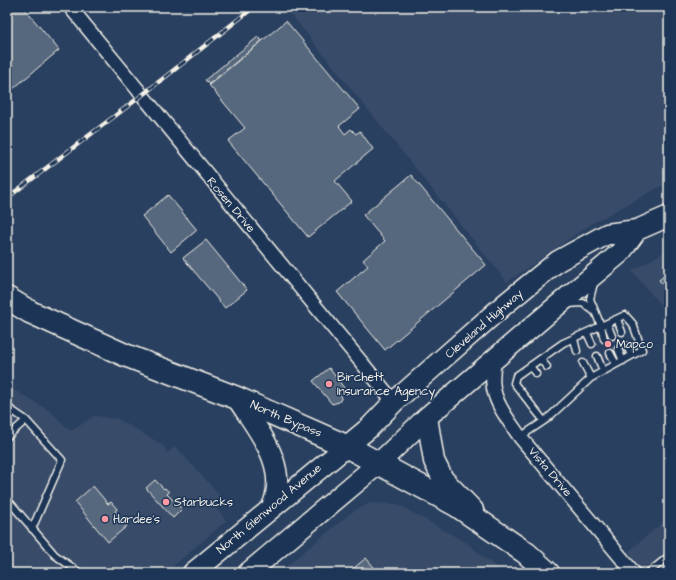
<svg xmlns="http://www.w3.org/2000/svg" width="676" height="580" font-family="'Architects Daughter',sans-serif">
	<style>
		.built { fill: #374c69 }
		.building { fill: #56677d; stroke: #f4f1e8 }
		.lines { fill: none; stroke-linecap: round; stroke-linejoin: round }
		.lane-casing { stroke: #f4f1e8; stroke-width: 9 }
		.street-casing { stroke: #f4f1e8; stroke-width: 16 }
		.primary-casing { stroke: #f4f1e8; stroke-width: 23 }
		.highway-casing { stroke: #f4f1e8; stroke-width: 25 }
		.lane { stroke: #1d3557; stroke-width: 6 }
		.street { stroke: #1d3557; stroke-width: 13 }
		.primary { stroke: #1d3557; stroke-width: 20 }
		.highway { stroke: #1d3557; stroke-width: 22 }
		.rail-casing { stroke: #f4f1e8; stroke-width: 4.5 }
		.rail { stroke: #1d3557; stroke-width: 3; stroke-dasharray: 9; stroke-linecap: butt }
		.poi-dot { fill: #ff9aa2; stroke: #1d3557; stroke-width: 1.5 }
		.labels { text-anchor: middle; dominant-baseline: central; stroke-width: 3; stroke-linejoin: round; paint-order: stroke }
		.street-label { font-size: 12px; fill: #f4f1e8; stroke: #1d3557 }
		.poi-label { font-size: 12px; fill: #f4f1e8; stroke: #1d3557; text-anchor: start }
	</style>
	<rect width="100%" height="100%" fill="#2a4060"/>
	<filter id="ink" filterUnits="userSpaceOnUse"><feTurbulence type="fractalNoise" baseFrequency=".025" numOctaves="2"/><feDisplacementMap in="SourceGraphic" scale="8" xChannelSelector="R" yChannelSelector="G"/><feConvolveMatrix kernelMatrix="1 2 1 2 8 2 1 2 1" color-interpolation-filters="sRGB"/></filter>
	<g filter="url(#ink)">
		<path class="built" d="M285,7H669V182L591,224L507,282Z
			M669,249V315L632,271Z
			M7,386L50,411L71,431L94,416L118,419L163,445L167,453L176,447L223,499L215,506L226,521L165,573H7Z
			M370,503L397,504L467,543L503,573H278L352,512Z
			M669,517V573H646L628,552Z"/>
		<path class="building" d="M7,7H23L59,50L7,94Z
			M286,21L360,109L339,126L345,134L351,129L356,134L360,131L373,149L335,181L352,201L308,237L228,141L245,128L209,85Z
			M258,37L262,41L209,84L205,80Z
			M411,175L486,265L385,350L337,292L368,266L363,260L385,241L363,215Z
			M168,195L197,230L171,252L142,216Z
			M206,240L247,290L225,308L183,258Z
			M669,272V292L659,280Z
			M329,368L344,388L338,392L342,397L339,402L332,404L313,381Z
			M155,480L164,489L165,488L169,492L167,494L182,509L173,518L146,488Z
			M93,486L108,504L111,502L117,509L115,512L127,526L108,542L75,502Z
			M366,558L379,573H348Z"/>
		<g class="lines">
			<g class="lane-casing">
				<path id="lane" d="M594,283L590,299L601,326L604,339
					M568,304L583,303L596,313
					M617,319L622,332
					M607,323L612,336
					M587,333L592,344
					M574,339L577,351
					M627,346L631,356
					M618,349L623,361
					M610,353L616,364
					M597,356L603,371
					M540,359L547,367
					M583,363L591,378
					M530,366L536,374
					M7,407L26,420
					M7,437L26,420L62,460L32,529
					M520,437L547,419L591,378L642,350L633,324L625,315L563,343L516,376L514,383L544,421
					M7,499L55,555L80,573
					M648,573L669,556"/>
			</g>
			<g class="street-casing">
				<path id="street" d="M70,7L394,402
					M494,359C494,367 492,376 493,384C494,403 510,422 520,437L634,573"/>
			</g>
			<g class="primary-casing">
				<path id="primary" d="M237,398C258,431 290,466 272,507
					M427,417L434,461L443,479L473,510
					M193,573L369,428L394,402L439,362L505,304L558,261L607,234L637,230L669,216
					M248,573L378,464L427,417L552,310L620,253L637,230"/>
			</g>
			<g class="highway-casing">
				<path id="highway" d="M7,298L30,312L125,355L237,398L346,446L456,505L526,553L548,573"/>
			</g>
			<use href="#lane" class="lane"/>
			<use href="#street" class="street"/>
			<use href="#primary" class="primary"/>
			<use href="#highway" class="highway"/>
			<g class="rail-casing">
				<path id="rail" d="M7,198L141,96L254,7"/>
			</g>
			<use href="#rail" class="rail"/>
		</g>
	</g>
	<g class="poi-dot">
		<circle cx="608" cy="344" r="4"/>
		<circle cx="329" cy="384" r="4"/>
		<circle cx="166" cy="502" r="4"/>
		<circle cx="105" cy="519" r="4"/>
	</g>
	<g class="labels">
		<g class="street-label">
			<text transform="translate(231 205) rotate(50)">Rosen Drive</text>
			<text transform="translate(484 324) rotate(-41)">Cleveland Highway</text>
			<text transform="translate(286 419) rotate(23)">North Bypass</text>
			<text transform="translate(550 472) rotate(50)">Vista Drive</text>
			<text transform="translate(269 509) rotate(-40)">North Glenwood Avenue</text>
		</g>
		<g class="poi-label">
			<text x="616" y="344">Mapco</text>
			<text x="337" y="377">Birchett<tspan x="337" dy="14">Insurance Agency</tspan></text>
			<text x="174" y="502">Starbucks</text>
			<text x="113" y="519">Hardee's</text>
		</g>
	</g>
	<rect width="676" height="580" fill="none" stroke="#1d3557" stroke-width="24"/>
	<rect x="12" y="12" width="652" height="556" fill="none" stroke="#f4f1e8" stroke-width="1.5" filter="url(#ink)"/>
</svg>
